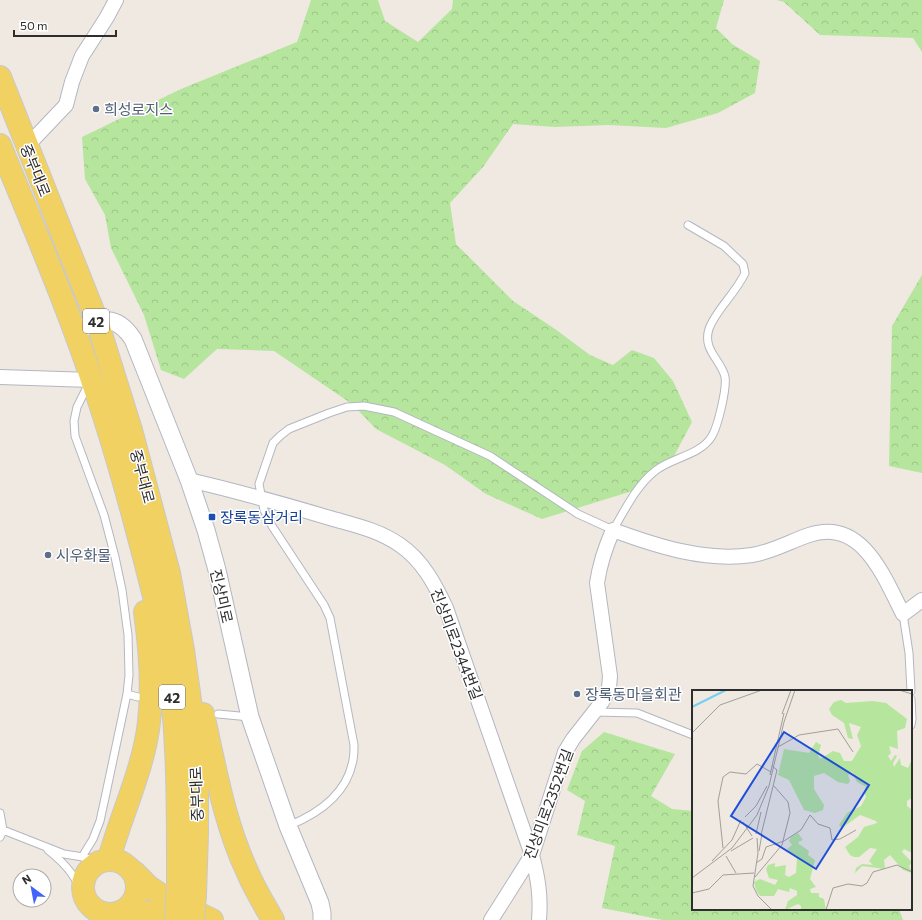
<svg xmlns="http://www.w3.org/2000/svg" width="922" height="920" font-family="Commissioner,'Noto Sans KR',sans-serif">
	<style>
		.forest { fill: url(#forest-crowns) }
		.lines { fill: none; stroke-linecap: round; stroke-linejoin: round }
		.service-casing { stroke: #b4b7c1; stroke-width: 9 }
		.minor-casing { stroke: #b4b7c1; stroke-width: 16 }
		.tertiary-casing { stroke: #b4b7c1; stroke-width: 19 }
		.primary-casing { stroke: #c9c9c9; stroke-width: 24 }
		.service { stroke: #fff; stroke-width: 7 }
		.minor { stroke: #fff; stroke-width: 14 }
		.tertiary { stroke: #fff; stroke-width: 17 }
		.primary { stroke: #f2d163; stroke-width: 22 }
		.primary-bridge-casing { stroke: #c9c9c9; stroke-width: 24; stroke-linecap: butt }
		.primary-bridge { stroke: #f2d163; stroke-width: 22 }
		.service-dot { fill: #5c6f8a; stroke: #fff; stroke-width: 1.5 }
		.transit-dot { fill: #1a4fb4; stroke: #fff; stroke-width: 1.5 }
		.labels { text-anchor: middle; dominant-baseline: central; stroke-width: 3; stroke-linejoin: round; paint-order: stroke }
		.shield { fill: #fff; stroke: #6d6d6d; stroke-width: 1 }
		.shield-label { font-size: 14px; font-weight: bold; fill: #2e2e2e }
		.service-label { font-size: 15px; fill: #4e5e75; stroke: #fff; text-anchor: start }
		.street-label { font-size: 15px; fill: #2e2e2e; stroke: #fff }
		.transit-label { font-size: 15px; fill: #164399; stroke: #fff; text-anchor: start }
		.inset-river { fill: none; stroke: #75cff0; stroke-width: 2 }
		.inset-road { fill: none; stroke: #a29e99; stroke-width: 1 }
		.view { fill: #1d4ed8; fill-opacity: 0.15; stroke: #1d4ed8; stroke-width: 2 }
		.inset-edge { fill: none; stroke: #2e2e2e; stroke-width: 2 }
	</style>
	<defs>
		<pattern id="forest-crowns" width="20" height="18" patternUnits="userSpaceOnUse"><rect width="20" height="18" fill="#b6e59e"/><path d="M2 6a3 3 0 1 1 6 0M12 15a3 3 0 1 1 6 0" fill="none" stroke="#9dc588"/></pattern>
	</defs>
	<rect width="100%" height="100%" fill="#efe9e1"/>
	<path class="forest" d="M311,0H378L385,21L418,42L452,9L453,0H724L716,28L732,44L760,61L755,93L718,113L666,128L609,125L555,127L513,124L483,167L450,203L456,244L513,301L555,329L590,355L613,365L632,350L654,358L673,381L692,422L673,458L642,488L542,519L486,494L445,465L376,429L352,404L274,351L217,349L184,379L161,370L144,315L111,248L105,215L85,179L82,137L181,89L297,42Z
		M777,0H922V52L913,38L820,35L784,2Z
		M922,275V473L889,466L892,326Z
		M604,732L675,754L651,796L672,809L693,811V909H899L903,920H663L602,908L615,846L577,835L585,801L567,790L582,751Z"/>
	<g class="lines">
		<g class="service-casing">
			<path id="service" d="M903,614L909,653L911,691
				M127,694L138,697
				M911,699L912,719L911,725
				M594,712L637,713L693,735
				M218,714L250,717
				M0,813L3,830L0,837
				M288,826C318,814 347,794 353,760C354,755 354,750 354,745L330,618L324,605L272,526L264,510L259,484L273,443L280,436L289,429L329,413L347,407L364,406L394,412L490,456L578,514L613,530C625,510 636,486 655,471C672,457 700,456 712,436C718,426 727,388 725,377C722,361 702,350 709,329C715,311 736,293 745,273L743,264L724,246L688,225
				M3,830L64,854L102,860
				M48,850C67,865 74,875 85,897
				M82,857L93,839L100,821L105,798L127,694L129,675L128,635L122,590L115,557L104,515L75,436L74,421L77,407L88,385"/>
		</g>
		<g class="minor-casing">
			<path id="minor" d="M27,146L66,105L72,82L82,56L107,17L116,0
				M0,377L91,380
				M189,480C236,491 283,504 330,518C354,525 379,530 400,545C422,560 435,584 446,608L532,855C538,878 541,896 539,920
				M491,920L532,855L565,752L573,739L602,702L609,688L610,676L597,583C600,563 605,548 613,530C656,546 706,562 752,555C772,552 791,541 809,535C862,517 884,577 903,614L922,600"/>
		</g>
		<g class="tertiary-casing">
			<path id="tertiary" d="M75,331C100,320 115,312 133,339L189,480L206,530L217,570L250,717L288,826L320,903L322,913V920"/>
		</g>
		<g class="primary-casing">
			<path id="primary" d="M0,77L97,321L131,430L169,573L183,650L193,722L197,784V833L195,895
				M0,145C25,207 52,269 75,332C100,399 121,469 139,538C149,576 159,613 166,651C179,729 178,808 178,887
				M203,714C215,767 224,822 247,871C254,888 264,904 273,920
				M109,859C121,815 144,768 149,722C153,686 150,648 145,612
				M83 887a27 27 0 1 1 54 0a27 27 0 1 1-54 0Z
				M134,872L149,887L164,897L212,920
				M123,911C141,911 154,912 171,920"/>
		</g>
		<use href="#service" class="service"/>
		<use href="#minor" class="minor"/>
		<use href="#tertiary" class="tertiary"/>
		<use href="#primary" class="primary"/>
		<g class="primary-bridge-casing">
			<path id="primary-bridge" d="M176,920L178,887
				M193,920L195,895"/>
		</g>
		<use href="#primary-bridge" class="primary-bridge"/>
	</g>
	<g class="service-dot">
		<circle cx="96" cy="109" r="4"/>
		<circle cx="48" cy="555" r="4"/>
		<circle cx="577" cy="694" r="4"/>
	</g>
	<rect class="transit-dot" x="208" y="513" width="8" height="8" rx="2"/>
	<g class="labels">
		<g class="shield">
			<rect x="83" y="309" width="26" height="24" rx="3"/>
			<rect x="159" y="685" width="26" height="24" rx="3"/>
		</g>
		<g class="shield-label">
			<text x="96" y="321">42</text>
			<text x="172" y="697">42</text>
		</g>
		<g class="service-label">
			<text x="104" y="109">희성로지스</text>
			<text x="56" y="555">시우화물</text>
			<text x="585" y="694">장록동마을회관</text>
		</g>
		<g class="street-label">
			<text transform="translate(36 170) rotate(68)">중부대로</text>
			<text transform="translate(143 476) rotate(75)">중부대로</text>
			<text transform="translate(222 596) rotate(77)">진상미로</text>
			<text transform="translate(457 644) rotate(69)">진상미로2344번길</text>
			<text transform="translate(196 794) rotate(-92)">중부대로</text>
			<text transform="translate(548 804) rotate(-70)">진상미로2352번길</text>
		</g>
		<g class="transit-label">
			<text x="220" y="517">장록동삼거리</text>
		</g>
	</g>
	<g transform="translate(692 690)">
		<rect width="220" height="220" fill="#efe9e1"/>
		<path d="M149,10L154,13L181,11L194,13L215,29L213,38L205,41L206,59L197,56L199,63L196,66L199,71L203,65L205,66L201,73L202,77L208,68L209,75L216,78L220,69V108L215,111V116L220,120V163L212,159L210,162L220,172L217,176L220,183L211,180L198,165L192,170L193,179L170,176L163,183L164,178L170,174L181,175L177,171L185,159L178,158L167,167H162L158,165L153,157L166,147L172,137L185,133L184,131L168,125L150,138L147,135L155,123L169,116L174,107L172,101L174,97L165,92L160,82L156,85L158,91L156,94L146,92L132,83L122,86V99L132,115L131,120L123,123L112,120L97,90L86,85L92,59L117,63L124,52L129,55L126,66L128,69L141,61L148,63L152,71H160L169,56L165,45L169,37L157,33L161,49L156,48L152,33L140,25L137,19L142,12ZM106,143L111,150L106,152L107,154L117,161L116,165L123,170L118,189L124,197L118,199L119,203H127V207L132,209L134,220H109V216L106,214L93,220L96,211L105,205V201L98,198L97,202L86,199L82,206H68L64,200L62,192L68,189L83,195L86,190L77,188L74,179L76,175L83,173V177L94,175L93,185L97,187L104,183L105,169L95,159L100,155L97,151L99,147Z" fill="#b6e59e"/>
		<path class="inset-river" d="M0,17L34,0"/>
		<path class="inset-road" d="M207,0L220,4M90,24L99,0M0,43L28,15L70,0M86,57L107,45L146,39L161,62M78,85L92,23M53,127L64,116L75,96M51,132L60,146M64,144L69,122M69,145L85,80L80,76M65,148L66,163L61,196L66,206L80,220M31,158L26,111L31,87L38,82L54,84L65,74L79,82M39,161L61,148M67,161L70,144M34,166L44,183M20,171L40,150L49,130M64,173L70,169L74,157L92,151L109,140L118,125L126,134L138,138L140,150L148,149L164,140M63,187L90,155L98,123L96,112L82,96M0,188L40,158L65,125L77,96L92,32L103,0M0,203L17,199L31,185L62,183M134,220L141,198L156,194L170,196L175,193L181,182L205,175L220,182"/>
		<path class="view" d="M92,42L177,95L124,179L39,126Z"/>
		<rect width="220" height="220" class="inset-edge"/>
	</g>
	<g transform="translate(32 888) rotate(328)"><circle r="19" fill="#ffffff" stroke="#ababab"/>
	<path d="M0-3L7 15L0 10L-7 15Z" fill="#4264fb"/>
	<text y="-6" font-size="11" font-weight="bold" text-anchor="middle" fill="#2e2e2e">N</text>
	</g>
	<path d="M14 30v6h102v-6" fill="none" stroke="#2e2e2e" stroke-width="2"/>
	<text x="20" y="30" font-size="12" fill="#2e2e2e" stroke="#ffffff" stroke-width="3" paint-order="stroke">50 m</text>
</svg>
